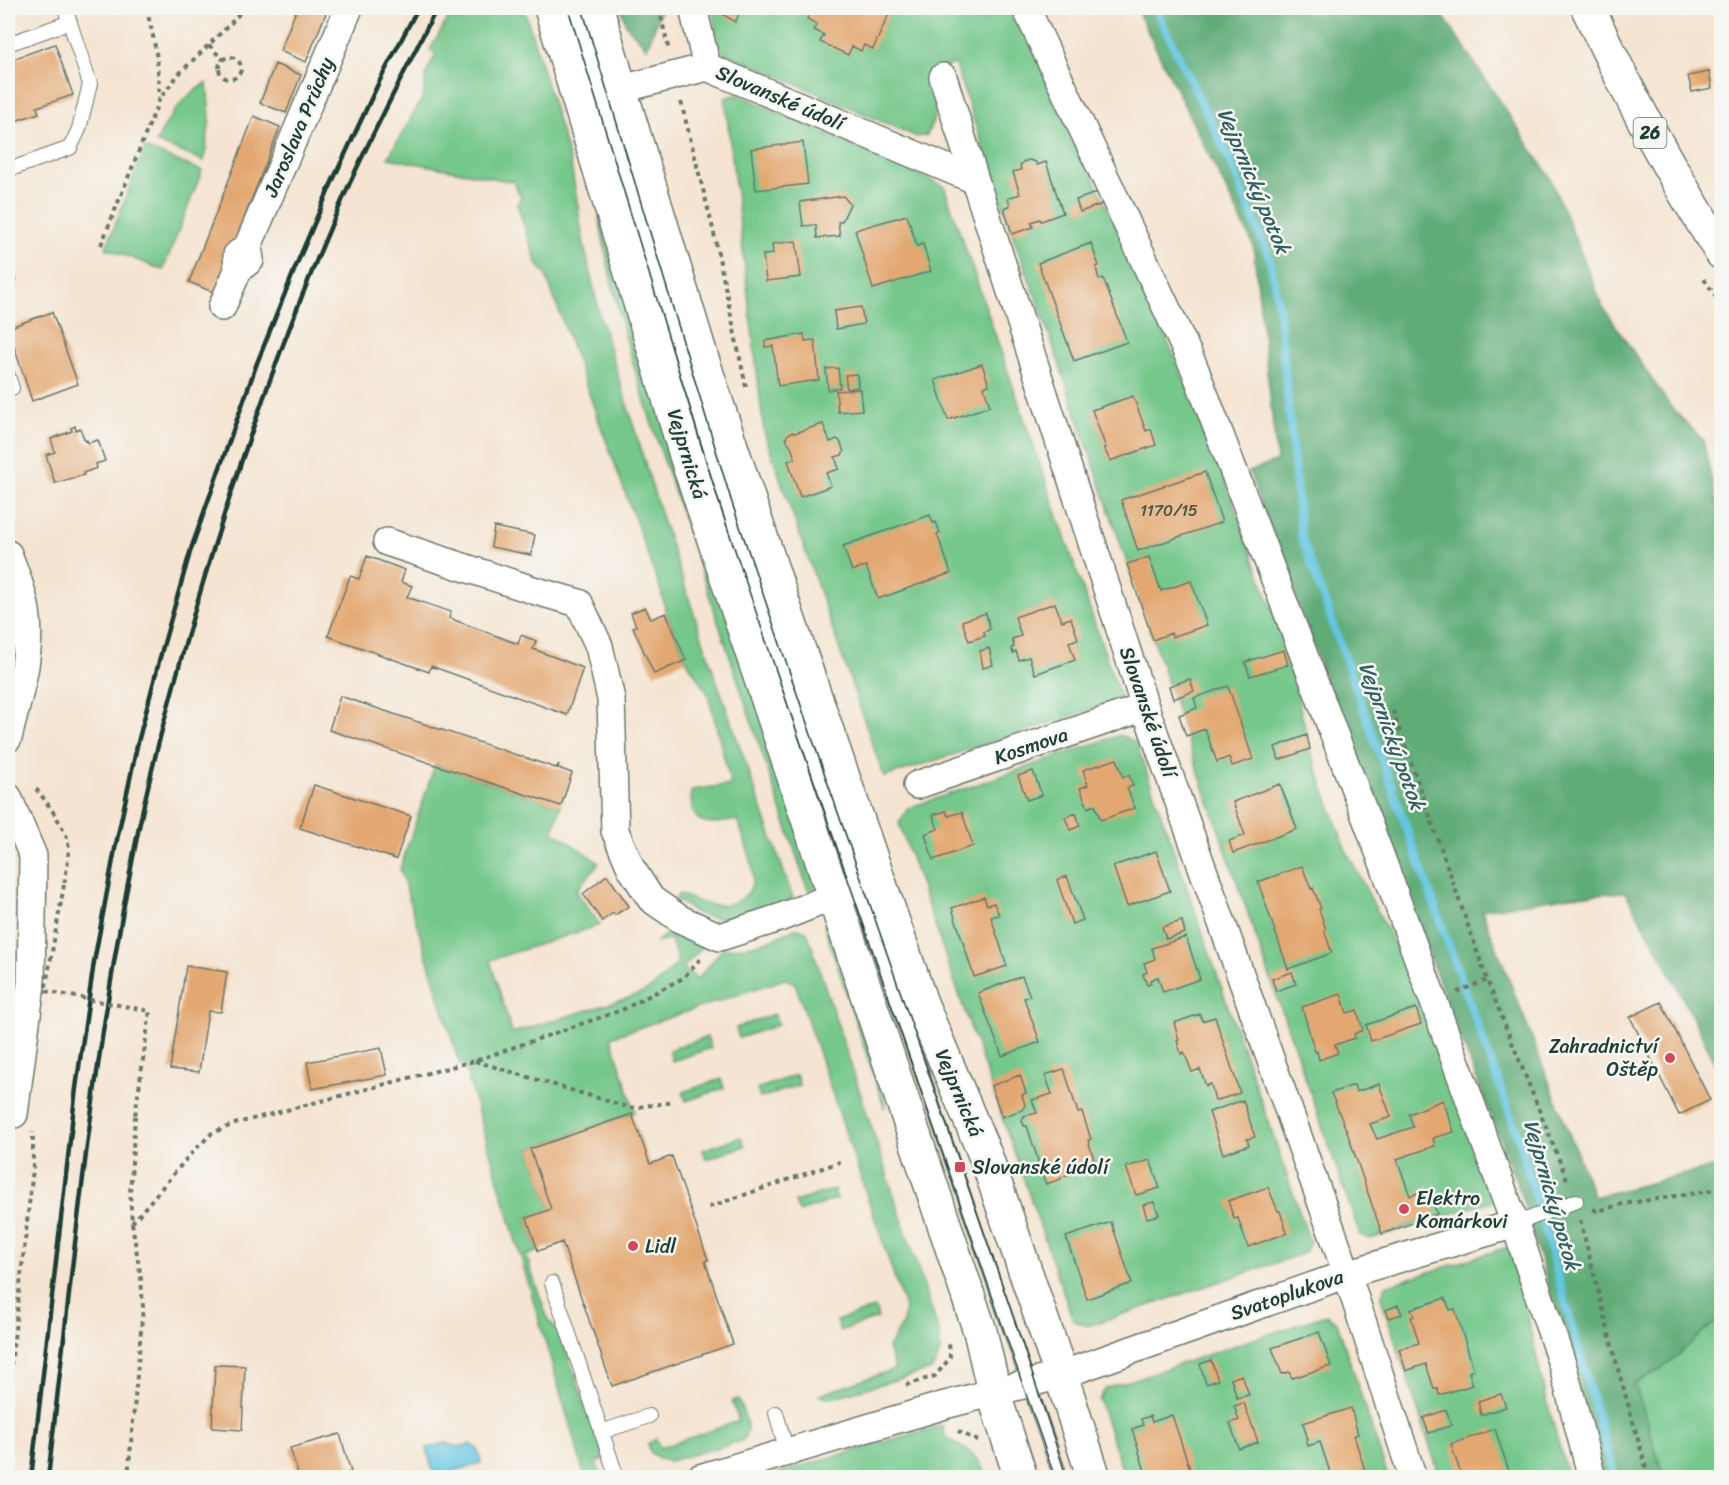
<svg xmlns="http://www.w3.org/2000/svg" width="1729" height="1485" font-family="Sriracha,sans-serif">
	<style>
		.green { fill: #74c78b; stroke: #4a8260; stroke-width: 1.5 }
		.forest { fill: #5fac77; stroke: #3f7456; stroke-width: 1.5 }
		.water { fill: #64c6e2; stroke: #42828b; stroke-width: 1.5 }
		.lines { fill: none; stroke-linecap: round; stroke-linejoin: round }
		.stream { stroke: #64c6e2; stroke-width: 8 }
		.building { fill: #e3a771 }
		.lane-casing { stroke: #6a776b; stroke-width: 16 }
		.street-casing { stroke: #6a776b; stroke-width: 30 }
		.secondary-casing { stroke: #6a776b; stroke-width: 36 }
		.primary-casing { stroke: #6a776b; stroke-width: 36 }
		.path { stroke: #6a776b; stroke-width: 4; stroke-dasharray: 4.5 4.5; stroke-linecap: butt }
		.lane { stroke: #fff; stroke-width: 14 }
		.street { stroke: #fff; stroke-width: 27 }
		.secondary { stroke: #fff; stroke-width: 33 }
		.primary { stroke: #fff; stroke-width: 33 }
		.tram { stroke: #1f3d34; stroke-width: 1.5 }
		.rail { stroke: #1f3d34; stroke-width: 4.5 }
		.path-bridge { stroke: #6a776b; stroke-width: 4; stroke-dasharray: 4.5 4.5; stroke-linecap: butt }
		.poi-dot { fill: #d1495b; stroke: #f6f6f2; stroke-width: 2 }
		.labels { text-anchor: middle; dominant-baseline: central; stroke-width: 5; stroke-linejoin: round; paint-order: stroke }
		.number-label { font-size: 16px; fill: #505843 }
		.shield { fill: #f6f6f2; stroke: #60746d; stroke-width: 1.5 }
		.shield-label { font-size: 18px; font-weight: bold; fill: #1f3d34 }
		.street-label { font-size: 20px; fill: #1f3d34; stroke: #f6f6f2 }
		.poi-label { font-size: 20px; fill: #1f3d34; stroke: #f6f6f2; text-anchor: start }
		.water-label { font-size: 21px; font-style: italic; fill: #305f60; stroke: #f6f6f2 }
	</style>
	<rect width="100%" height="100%" fill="#f6f6f2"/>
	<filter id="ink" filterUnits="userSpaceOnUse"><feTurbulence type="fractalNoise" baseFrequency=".0167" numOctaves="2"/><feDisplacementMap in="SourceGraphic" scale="12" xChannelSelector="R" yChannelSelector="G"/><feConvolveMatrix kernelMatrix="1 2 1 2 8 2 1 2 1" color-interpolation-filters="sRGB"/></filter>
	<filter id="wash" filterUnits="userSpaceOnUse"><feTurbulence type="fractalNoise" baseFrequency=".008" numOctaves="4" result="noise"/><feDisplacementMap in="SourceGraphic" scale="24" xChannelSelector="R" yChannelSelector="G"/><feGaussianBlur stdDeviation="1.35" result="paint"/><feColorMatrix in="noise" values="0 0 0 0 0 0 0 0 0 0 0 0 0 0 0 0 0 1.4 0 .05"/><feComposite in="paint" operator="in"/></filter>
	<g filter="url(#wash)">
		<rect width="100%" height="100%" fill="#f5e4d1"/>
		<path class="green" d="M454,8H524L571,165L584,245L600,317L663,522L713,670L793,898C768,915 728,925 699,914C691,910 683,904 675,899L679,894C687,897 697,902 705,904C733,909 759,898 752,865C749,850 742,835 738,820C709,824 690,830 691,792L697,789L731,785L708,694L686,660L666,613L661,591L545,273L537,264L517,204L521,198L514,182L388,158L423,97L427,71L436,54L430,50Z
			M712,8H1014L1142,282L1211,442L1286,648L1310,749L1345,848L1433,1020L1499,1199L1370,1239L1360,1235L1186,736L1042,313L1012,234L955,64L931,72L936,113L927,135L917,137L719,50Z
			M207,83L210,119L204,161L156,142C170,116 180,98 207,83Z
			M737,94L944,186L1121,700L884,777L764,432L725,98Z
			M145,148L202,171L163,270L106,248Z
			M599,217L817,887L808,890C769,773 730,657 691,541C655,435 617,327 599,217Z
			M1120,735L1136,742L1310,1242L1305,1253L1088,1326L1073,1320L899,823L908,808Z
			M435,765L510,789V791L512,790L561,806L553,831L599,863L576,891L600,925L490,960L512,1033L638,995L652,988L678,963L671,939L655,943L671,930L704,945L683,968L698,979L722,949L742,947L766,942L795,929H801L807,932L938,1329C942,1346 942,1355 931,1370L831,1398L822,1397L819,1395L895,1369L888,1348L903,1323L905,1308L795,983L785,979L611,1037L635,1112L530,1149L551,1209L527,1218L538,1251L526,1256L548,1320L560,1332L604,1459L596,1462L601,1477H585L465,1067L459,1062L400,869Z
			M824,925H834L856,988L886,1106L884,1107Z
			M774,1014L778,1025L739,1038L736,1028Z
			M707,1037L711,1048L672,1061L669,1050Z
			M796,1075L799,1085L760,1098L757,1089Z
			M721,1079L724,1088L686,1101L683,1092Z
			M741,1137L745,1146L706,1159L703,1150Z
			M834,1189L837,1199L799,1212L795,1202Z
			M1511,1246L1545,1394L1568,1477H1440L1381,1298L1385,1286Z
			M875,1308L878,1318L840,1331L836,1321Z
			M1326,1315L1337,1322L1388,1477H1125L1099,1400L1105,1389Z
			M1721,1318V1477H1664L1635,1384L1668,1364L1705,1330Z
			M738,1399C743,1413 754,1429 741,1441L670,1461L662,1460L651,1453L648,1444L656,1439L660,1448L739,1421L732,1401Z
			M942,1425L945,1436L950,1441L967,1450L979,1461L987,1477H764Z"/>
		<path class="forest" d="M621,8H662L647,48L626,25Z
			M1136,8H1438L1550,177L1603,307L1670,406L1703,440L1722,528L1721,1074L1664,961L1625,892L1571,896L1482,910L1594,1197L1721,1165V1318L1705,1330L1668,1364L1635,1384L1664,1477H1602L1573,1368L1519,1189L1417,924L1249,472L1277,461L1253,244Z"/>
		<path class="water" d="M446,1443C455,1448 461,1447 471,1444C479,1449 480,1454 481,1463L434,1477L427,1448Z"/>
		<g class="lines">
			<path class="stream" d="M1155,8L1230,161L1270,260L1279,310L1301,536L1520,1142L1615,1478"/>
		</g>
		<g id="blocks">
			<path class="building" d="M297,8H328L306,62L280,51Z
				M716,8H742L735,22L719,12Z
				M813,8H874L889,14L873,49L864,45L861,51L852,46L848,55L820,42L824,35L814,30L817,24L807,19Z
				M55,44L73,95L37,107L39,113L15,121L13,115L8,118V66L14,63L13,59Z
				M275,64L301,75L286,113L260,103Z
				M1709,72L1712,88L1692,92L1688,76Z
				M254,116L280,127L215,293L189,282Z
				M803,142L808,184L756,190L751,149Z
				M1029,160L1036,162L1037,165L1046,162L1063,213L1041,221L1040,219L1031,222L1033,227L1012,234L1004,208L1010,206L1008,198L1020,194L1013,172L1021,170L1020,166L1023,162Z
				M1099,192L1105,203L1080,212L1076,200Z
				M843,196L850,204L842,221L838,222L840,236L817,238L816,225L803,226L800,202Z
				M907,215L917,246L923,244L931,271L873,289L855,230Z
				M796,241L801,277L766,281L763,255L773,254L772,244Z
				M1091,243L1099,266L1096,267L1099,280L1103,278L1127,342L1074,361L1038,263Z
				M8,258L16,281L8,284Z
				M861,307L864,324L836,329L834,311Z
				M52,312L78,384L32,401L8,328Z
				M804,334L805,341L815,340L819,380L778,386L773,346L765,347V341Z
				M982,364L989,385L984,387L990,406L948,420L935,380Z
				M838,368L840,388L828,390L826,369Z
				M857,374L858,387L847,389L845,375Z
				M860,389L862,410L838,412L836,391Z
				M1133,396L1146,431L1151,429L1156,445L1110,461L1104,448H1106L1092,410Z
				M823,424L830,442L837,439L840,441L844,452L842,455L835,457L839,469L826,473L831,486L800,497L788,461L795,458L790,444L788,443L786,438L788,434L793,432L795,433Z
				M75,426L76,430L80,428L85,441L87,440L88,443L98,440L105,461L96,464L97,468L83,473L84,475L55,483L46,455L55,452L51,439L72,431L71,428Z
				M1205,472L1222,522L1138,551L1121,500Z
				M930,515L933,523L936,522L940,533L937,534L951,573L878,599L866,566L852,571L843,546Z
				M494,527L535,535L531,555L491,547Z
				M367,556L405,570L401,582L412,586L407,597L451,612L449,618L518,644L521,635L536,641L533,649L583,668L567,715L431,666L429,672L328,636L350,576L359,579Z
				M1149,557L1161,591L1191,581L1207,625L1172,637L1171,633L1153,640L1127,564Z
				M1055,603L1062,621L1071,618L1078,639L1069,642L1075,660L1035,674L1029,657L1019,660L1016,651L1013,653L1011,648L1014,647L1012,639L1021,636L1015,617Z
				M645,607L651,619L666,613L686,660L654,674L633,627L636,626L631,613Z
				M986,613L990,629L984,632L985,636L969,641L962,621Z
				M989,648L993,665L983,668L980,651Z
				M1284,650L1288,665L1250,676L1245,662Z
				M1190,679L1194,691L1173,699L1169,686Z
				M1228,686L1253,759L1232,766L1229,757L1217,762L1205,729L1186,736L1179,715L1197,708L1194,698Z
				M340,696L556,768L559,764L558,768L572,773L561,806L329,730Z
				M1307,735L1310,749L1279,760L1275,747Z
				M1117,759L1123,777L1129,775L1133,786L1127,788L1135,808L1101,820L1095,805L1088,808L1080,788L1088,785L1083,770Z
				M1033,771L1042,795L1027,800L1018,776Z
				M1280,784L1297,829L1233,853L1229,841L1245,835L1233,802Z
				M314,785L411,816L396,859L300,828Z
				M946,811L948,816L962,812L973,846L933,860L925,834L938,829L933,815Z
				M1076,813L1080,826L1070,830L1065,817Z
				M1156,851L1170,891L1127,906L1113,866Z
				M1302,866L1311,889L1313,888L1321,908L1319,909L1326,929L1324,930L1332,953L1288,969L1258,882Z
				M607,875L629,906L615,915L613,913L602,921L583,894Z
				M1067,876L1083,920L1072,924L1057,880Z
				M984,897L987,905L994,903L999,915L991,917L1007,966L974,977L952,908Z
				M1182,921L1185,933L1166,939L1162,927Z
				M1186,937L1200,979L1163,992L1158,977L1150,980L1151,984L1147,985L1143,974L1147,972L1144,963L1155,959L1152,948Z
				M186,966L227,972L221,1012L208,1011L199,1072L170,1069Z
				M1292,972L1296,984L1276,991L1272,979Z
				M1022,976L1030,996L1024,998L1040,1042L1002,1056L978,993Z
				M1341,994L1347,1013L1357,1010L1363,1030L1354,1034L1355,1038L1335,1045L1338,1053L1319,1060L1317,1051L1315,1052L1302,1007Z
				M1661,1002L1710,1100L1679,1115L1630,1017Z
				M1416,1008L1421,1024L1371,1041L1366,1025Z
				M8,1012L12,1013L9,1038H8Z
				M1200,1014L1202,1021L1215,1017L1240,1093L1215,1101L1211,1084L1206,1086L1200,1069L1192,1072L1184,1052L1181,1054L1177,1041L1179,1040L1174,1023Z
				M381,1048L387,1075L312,1089L307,1062Z
				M1064,1069L1078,1113L1082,1112L1091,1139L1088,1140L1096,1166L1061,1177V1179L1046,1184L1037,1163L1038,1160L1027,1126H1024L1022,1120L1024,1116L1037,1113L1032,1100L1052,1094L1045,1075Z
				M1020,1075L1026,1093L1022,1095L1025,1105L1022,1110L1002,1117L991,1086Z
				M1379,1084L1391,1117L1370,1124L1377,1139L1413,1127L1409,1114L1443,1100L1454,1132L1433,1138L1435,1146L1397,1159L1410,1196L1428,1189L1437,1214L1382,1234L1347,1132L1331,1093L1354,1085L1356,1092Z
				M1243,1100L1255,1137L1247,1139L1249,1145L1223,1154L1209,1112Z
				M632,1114L650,1164L672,1156L708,1260L705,1261L733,1344L612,1386L562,1242L538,1251L527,1218L551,1209L530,1149Z
				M1150,1160L1160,1188L1136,1195L1126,1167Z
				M1268,1187L1278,1211H1280L1287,1233L1248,1247L1238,1218L1234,1219L1228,1201Z
				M1154,1202L1159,1215L1147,1218L1143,1205Z
				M1111,1222L1132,1283L1087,1299L1066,1237Z
				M1445,1298L1450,1310L1455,1309L1474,1370L1469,1372L1473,1385L1439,1395L1437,1388L1434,1389L1426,1364L1406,1371L1399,1349L1419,1343L1411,1317L1414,1316L1411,1309Z
				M1398,1305L1402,1314L1389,1318L1386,1310Z
				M1319,1332L1331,1366L1292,1378L1289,1372L1282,1374L1272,1348Z
				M1211,1360L1218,1380L1206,1384L1200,1364Z
				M215,1365L245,1366L242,1430L212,1428Z
				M1242,1375L1249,1395L1237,1398L1231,1379Z
				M1501,1394L1506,1407L1481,1415L1478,1401Z
				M1244,1403L1258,1442L1239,1449L1230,1423L1239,1420L1234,1406Z
				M1351,1408L1358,1434L1354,1436L1365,1470L1339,1478H1332L1320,1442L1308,1446L1306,1440H1308L1303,1423Z
				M1446,1410L1452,1425L1429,1433L1423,1418Z
				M1172,1415L1193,1478H1147L1132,1429L1143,1425L1141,1419L1150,1416L1152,1422Z
				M1495,1429L1509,1471L1490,1478H1462L1451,1444Z
				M340,1434L351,1472L339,1475V1478H299L290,1448Z"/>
		</g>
	</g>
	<g filter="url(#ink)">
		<use href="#blocks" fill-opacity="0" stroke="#6a776b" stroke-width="1.5"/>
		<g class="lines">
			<g class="lane-casing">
				<path id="lane" d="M575,8L664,303L746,561L1061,1478
					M8,44L70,22
					M8,170L70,148L79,129L90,84L65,8
					M8,376L12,388L8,389
					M1515,1224L1576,1201
					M552,1283L617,1478
					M776,1413L787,1452
					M601,1432L649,1416"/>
			</g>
			<g class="street-casing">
				<path id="street" d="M693,8L707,67
					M1026,8L1194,367L1382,860L1515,1224L1563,1367L1592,1478
					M943,77L975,180
					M579,100L707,67L975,180L1145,707L1347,1274L1413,1478
					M248,246L349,8
					M222,307L238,270L250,260L248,246L237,255L238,270
					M387,542L536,591L579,603L599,646L611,699L615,831L631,868L651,899L680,919L720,937L779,918L878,879
					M8,554C15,572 23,591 26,611C33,654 18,696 8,738
					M917,785L1145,707
					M8,797L33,856L31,984L14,1114
					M700,1478L945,1405L1061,1375L1347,1274L1515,1224"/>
			</g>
			<g class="secondary-casing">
				<path id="secondary" d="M551,8L689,465L980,1331L997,1404L1021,1478
					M597,8L620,89L702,359L790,624L921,1003L986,1157L1061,1375L1094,1478"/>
			</g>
			<g class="primary-casing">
				<path id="primary" d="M1588,8C1627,92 1671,174 1722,253"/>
			</g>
			<path class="path" d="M146,8C155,40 159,64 159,98
				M195,8V10L241,11
				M659,8L669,51
				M209,45L223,60
				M219 68a11 11 0 1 1 22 0a11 11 0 1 1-22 0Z
				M681,102L713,229L746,387
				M101,245L160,98L179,74L232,22L244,8
				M1704,279L1722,306
				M1393,711L1487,980L1568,1182
				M36,789C45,799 66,829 68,842C70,856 66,871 64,885
				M1457,992L1487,980
				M475,1061L631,1108L673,1102
				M709,1207L840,1162
				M1593,1209L1597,1211L1623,1204L1722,1189
				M1580,1220L1618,1369L1649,1478
				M132,1223L188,1157L212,1133L237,1123L474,1061L622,1010L683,978L702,957
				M906,1385L935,1376L950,1358L949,1342
				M8,1392L33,1169V1132
				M958,1431L978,1441
				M128,1478L143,1307L141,1279L132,1223L130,1194L135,1116"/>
			<use href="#lane" class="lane"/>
			<use href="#street" class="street"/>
			<use href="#secondary" class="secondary"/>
			<use href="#primary" class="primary"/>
			<path class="tram" d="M568,8L720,506L798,735L1055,1478
				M582,8L732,503L810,732L1014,1319L1067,1478"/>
			<path class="rail" d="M31,1478L76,1088L94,962L115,849L137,746L162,650L191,549L257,363L298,261L333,180L379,82L418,8
				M48,1478C72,1269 93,1059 134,852C150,769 173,687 196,606C238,463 287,323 348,187C376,126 407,67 437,8"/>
			<path class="path-bridge" d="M64,885L45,991L150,1011L135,1116"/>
		</g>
	</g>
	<g class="poi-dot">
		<circle cx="1670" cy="1058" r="6"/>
		<rect x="954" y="1161" width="12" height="12" rx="3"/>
		<circle cx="1404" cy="1209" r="6"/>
		<circle cx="633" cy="1246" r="6"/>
	</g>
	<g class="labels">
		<g class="number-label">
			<text x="1169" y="510">1170/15</text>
		</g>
		<rect class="shield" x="1633.5" y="118" width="33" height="30" rx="4.5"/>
		<g class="shield-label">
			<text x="1650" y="133">26</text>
		</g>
		<g class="street-label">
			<text transform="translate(780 98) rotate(23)">Slovanské údolí</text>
			<text transform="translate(299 127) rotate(-67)">Jaroslava Průchy</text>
			<text transform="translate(687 454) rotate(73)">Vejprnická</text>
			<text transform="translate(1148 712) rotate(71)">Slovanské údolí</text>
			<text transform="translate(1031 746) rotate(-19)">Kosmova</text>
			<text transform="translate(959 1093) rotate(67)">Vejprnická</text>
			<text transform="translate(1287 1295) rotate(-19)">Svatoplukova</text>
		</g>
		<g class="poi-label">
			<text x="1658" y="1046" text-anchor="end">Zahradnictví<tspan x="1658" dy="23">Oštěp</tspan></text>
			<text x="972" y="1167">Slovanské údolí</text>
			<text x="1416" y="1198">Elektro<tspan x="1416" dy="23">Komárkovi</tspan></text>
			<text x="645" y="1246">Lidl</text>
		</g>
		<g class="water-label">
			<text transform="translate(1254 181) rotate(67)">Vejprnický potok</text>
			<text transform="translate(1392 736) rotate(70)">Vejprnický potok</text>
			<text transform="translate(1552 1195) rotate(74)">Vejprnický potok</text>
		</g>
	</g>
	<rect width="1729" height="1485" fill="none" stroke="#f6f6f2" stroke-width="30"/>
</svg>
